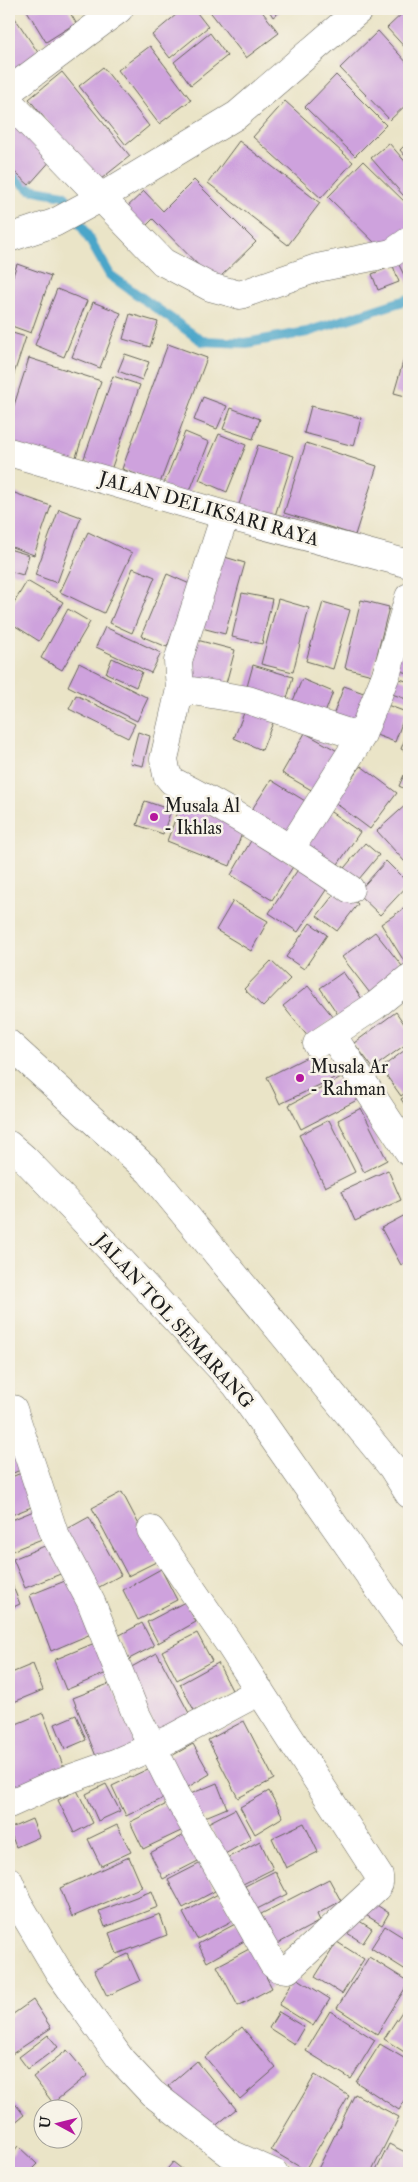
<svg xmlns="http://www.w3.org/2000/svg" width="418" height="2182" font-family="'IM FELL Double Pica',serif">
	<style>
		.lines { fill: none; stroke-linecap: round; stroke-linejoin: round }
		.stream { stroke: #4ba6c9; stroke-width: 10 }
		.building { fill: #cea2dd }
		.street-casing { stroke: #646258; stroke-width: 29 }
		.highway-casing { stroke: #646258; stroke-width: 29 }
		.street { stroke: #fff; stroke-width: 28 }
		.highway { stroke: #fff; stroke-width: 28 }
		.poi-dot { fill: #b5179e; stroke: #f7f3e8; stroke-width: 2 }
		.labels { text-anchor: middle; dominant-baseline: central; stroke-width: 5; stroke-linejoin: round; paint-order: stroke }
		.street-label { font-size: 19px; fill: #1c1c1c; stroke: #f7f3e8 }
		.poi-label { font-size: 19px; fill: #1c1c1c; stroke: #f7f3e8; text-anchor: start }
	</style>
	<rect width="100%" height="100%" fill="#f7f3e8"/>
	<filter id="ink" filterUnits="userSpaceOnUse"><feTurbulence type="fractalNoise" baseFrequency=".02" numOctaves="2"/><feDisplacementMap in="SourceGraphic" scale="10" xChannelSelector="R" yChannelSelector="G"/><feConvolveMatrix kernelMatrix="1 2 1 2 8 2 1 2 1" color-interpolation-filters="sRGB"/></filter>
	<filter id="wash" filterUnits="userSpaceOnUse"><feTurbulence type="fractalNoise" baseFrequency=".0096" numOctaves="4" result="noise"/><feDisplacementMap in="SourceGraphic" scale="20" xChannelSelector="R" yChannelSelector="G"/><feGaussianBlur stdDeviation="1.12" result="paint"/><feColorMatrix in="noise" values="0 0 0 0 0 0 0 0 0 0 0 0 0 0 0 0 0 1.4 0 .05"/><feComposite in="paint" operator="in"/></filter>
	<g filter="url(#wash)">
		<rect width="100%" height="100%" fill="#eae4c7"/>
		<g class="lines">
			<path class="stream" d="M9,173L30,189L64,195L110,275L202,341L246,343L307,332L409,299"/>
		</g>
		<g id="blocks">
			<path class="building" d="M9,9L43,60L9,80Z
				M26,9H68L76,23L46,42Z
				M183,9H194L208,27L170,58L152,35Z
				M208,9H260L279,33L246,58Z
				M268,9H284L273,17Z
				M407,9H409V52L387,28Z
				M378,31L409,65V102L390,120L340,68Z
				M210,33L227,56L191,85L174,62Z
				M150,46L191,100L159,124L118,70Z
				M103,67L149,126L126,145L79,86Z
				M62,72L130,156L96,183L29,99Z
				M336,75L386,125L355,156L305,107Z
				M285,101L353,162L321,198L253,137Z
				M9,118L53,158L29,185L9,167Z
				M239,141L320,203L288,245L208,183Z
				M409,141V161L400,150Z
				M389,143L409,166V202L371,158Z
				M363,161L409,206V226L384,252L328,197Z
				M194,180L256,242L215,282L153,219L142,230L124,210L144,191L163,211Z
				M409,255V285L397,261Z
				M17,264L51,276L31,333L9,325V287Z
				M393,266L399,282L378,290L372,274Z
				M57,289L87,301L64,357L35,345Z
				M93,302L121,313L100,368L72,357Z
				M130,314L158,322L150,347L123,339Z
				M9,332L26,337L9,389Z
				M409,341V397L394,393Z
				M168,344L207,358L160,483L122,469Z
				M125,354L149,362L142,380L118,371Z
				M29,358L101,381L74,463L9,442V421Z
				M113,376L140,385L111,470L83,461Z
				M203,397L227,406L217,429L194,420Z
				M311,406L361,418L354,446L304,433Z
				M231,408L260,419L253,439L223,429Z
				M185,432L209,442L188,496L163,486Z
				M219,434L246,445L227,492L199,480Z
				M306,443L377,466L355,535L284,513Z
				M258,445L294,456L272,525L236,514Z
				M9,491L51,506L34,555L9,546Z
				M59,509L81,517L57,583L35,575Z
				M88,532L132,553L104,613L60,592Z
				M9,549L29,555L23,575L9,571Z
				M218,555L245,563L225,634L198,627Z
				M133,568L155,577L132,633L110,623Z
				M167,574L192,585L167,647L141,636Z
				M27,581L63,602L39,641L9,622V611Z
				M242,593L272,599L262,644L232,637Z
				M278,599L309,608L293,672L261,664Z
				M361,600L389,607L372,675L345,668Z
				M323,602L350,610L333,669L306,661Z
				M409,605V673L394,670Z
				M68,609L90,622L62,670L41,658Z
				M105,627L161,653L151,673L96,647Z
				M197,640L235,650L224,691L187,681Z
				M112,658L142,672L136,687L106,673Z
				M79,663L148,698L137,721L68,686Z
				M253,665L293,677L285,706L245,694Z
				M394,677L409,682V700L389,693Z
				M302,679L333,692L322,721L290,708Z
				M344,686L372,696L358,732L331,721Z
				M76,695L135,724L128,738L69,709Z
				M379,702L406,712L395,742L368,732Z
				M246,708L274,720L262,750L234,738Z
				M409,728V753L401,749Z
				M138,732L150,736L143,766L130,763Z
				M305,733L343,754L320,795L282,773Z
				M361,766L397,793L370,829L334,802Z
				M404,775L409,778V791L399,786Z
				M271,780L310,804L288,839L249,814Z
				M145,801L171,810L163,834L137,825Z
				M409,802V858L405,862L377,831Z
				M181,804L244,828L230,866L167,841Z
				M325,808L360,832L334,870L299,846Z
				M252,839L294,865L272,900L231,875Z
				M365,843L379,855L354,885L340,873Z
				M386,861L409,884L380,915L357,893Z
				M303,862L332,881L298,932L269,913Z
				M339,888L358,904L337,931L317,916Z
				M233,901L268,921L251,951L216,930Z
				M409,905V957L404,961L381,924Z
				M310,923L327,935L304,969L286,957Z
				M375,932L406,971L373,997L342,957Z
				M271,961L290,979L263,1007L244,989Z
				M343,972L367,1006L343,1022L320,988Z
				M308,986L334,1018L309,1038L283,1006Z
				M396,1012L409,1031V1042L373,1068L354,1043Z
				M409,1047V1090L401,1096L381,1068Z
				M321,1050L334,1078L280,1104L267,1077Z
				M347,1075L359,1099L301,1129L289,1105Z
				M409,1094V1111L401,1099Z
				M361,1108L387,1160L364,1172L338,1120Z
				M329,1120L355,1172L325,1187L299,1135Z
				M388,1170L401,1200L355,1221L342,1191Z
				M409,1213V1261L401,1265L381,1228Z
				M9,1421L27,1467L9,1475Z
				M26,1471L39,1504L9,1516V1478Z
				M122,1492L158,1561L128,1576L92,1508Z
				M36,1510L47,1537L9,1552V1521Z
				M89,1517L121,1575L92,1591L60,1533Z
				M52,1543L63,1573L25,1588L13,1559Z
				M161,1569L177,1600L138,1620L123,1590Z
				M9,1577L20,1604L9,1609Z
				M70,1579L91,1634L51,1651L30,1595Z
				M185,1602L196,1622L158,1643L147,1622Z
				M142,1623L154,1646L129,1659L118,1636Z
				M197,1633L212,1661L177,1680L162,1651Z
				M97,1642L109,1672L66,1690L54,1660Z
				M157,1653L190,1715L158,1732L126,1670Z
				M218,1663L233,1692L195,1712L180,1684Z
				M33,1664L43,1690L9,1704V1674Z
				M111,1683L137,1748L99,1764L73,1698Z
				M43,1713L65,1771L9,1793V1727Z
				M76,1715L86,1740L65,1749L55,1724Z
				M244,1721L274,1779L238,1798L208,1740Z
				M193,1744L210,1774L183,1790L166,1759Z
				M150,1768L164,1798L126,1816L112,1786Z
				M217,1783L227,1808L198,1820L188,1795Z
				M106,1784L120,1811L98,1821L86,1794Z
				M77,1790L93,1823L74,1833L58,1800Z
				M269,1791L283,1817L255,1834L240,1807Z
				M171,1802L183,1830L143,1849L130,1822Z
				M235,1809L251,1839L225,1854L208,1823Z
				M32,1819L39,1837L16,1847L9,1829Z
				M304,1823L318,1852L286,1868L272,1838Z
				M117,1825L131,1852L101,1866L88,1839Z
				M188,1833L202,1859L163,1879L150,1853Z
				M260,1841L273,1869L239,1886L225,1859Z
				M129,1857L142,1887L72,1917L60,1888Z
				M201,1863L215,1891L183,1908L168,1880Z
				M275,1871L287,1894L257,1909L245,1886Z
				M329,1879L341,1901L317,1914L320,1921L277,1944L261,1914Z
				M152,1891L158,1907L105,1927L99,1911Z
				M220,1893L234,1920L197,1939L183,1913Z
				M372,1902L389,1913L382,1925L364,1914Z
				M160,1914L167,1935L117,1954L109,1933Z
				M353,1917L372,1929L363,1943L344,1931Z
				M237,1923L246,1940L207,1962L198,1944Z
				M385,1926L409,1941V1972L371,1948Z
				M337,1942L364,1959L342,1994L315,1977Z
				M251,1948L272,1988L238,2006L217,1966Z
				M128,1954L140,1981L107,1996L94,1970Z
				M369,1957L409,1982L377,2034L337,2008Z
				M295,1977L330,1999L313,2026L279,2005Z
				M33,2000L51,2028L9,2056V2017Z
				M405,2007L409,2010V2055L384,2039Z
				M330,2011L375,2040L351,2079L306,2051Z
				M279,2012L304,2027L294,2044L269,2028Z
				M242,2027L276,2068L240,2099L205,2057Z
				M48,2035L58,2047L28,2069L19,2057Z
				M380,2044L409,2061V2094L399,2110L356,2082Z
				M67,2050L88,2075L53,2103L33,2077Z
				M197,2061L236,2109L207,2133L168,2086Z
				M315,2075L349,2096L305,2170L271,2150Z
				M355,2094L399,2117L371,2173H316Z
				M9,2096L24,2115L9,2127Z
				M389,2144L409,2154V2173H375Z
				M18,2146L37,2164L28,2173H9V2157Z
				M173,2162L187,2173H164Z"/>
		</g>
	</g>
	<g filter="url(#ink)">
		<use href="#blocks" fill-opacity="0" stroke="#646258" stroke-width="1"/>
		<g class="lines">
			<g class="street-casing">
				<path id="street" d="M9,91L119,9
					M9,102L163,262L210,287L240,295L317,268L392,253L409,241
					M9,238L54,223L93,202L237,115L360,9
					M9,452L225,515L409,564
					M225,515L178,661L180,689L164,759L167,775L172,781C236,813 292,849 350,889
					M180,689L248,700L361,737
					M291,848L361,737L387,672L409,597
					M332,1035L409,1152
					M317,1044L376,1005L409,978
					M13,1409L54,1533L91,1602L136,1714L177,1796L273,1964L278,1968L288,1969L376,1888L379,1884V1876L228,1642L151,1530
					M9,1804L49,1786L115,1763L172,1738L260,1691
					M9,1881L18,1903L60,1974L122,2061L152,2093L229,2153L274,2173"/>
			</g>
			<g class="highway-casing">
				<path id="highway" d="M9,1044L150,1172L392,1467L409,1494
					M9,1145L24,1158L76,1212L236,1385L409,1632"/>
			</g>
			<use href="#street" class="street"/>
			<use href="#highway" class="highway"/>
		</g>
	</g>
	<g class="poi-dot">
		<circle cx="154" cy="817" r="5"/>
		<circle cx="300" cy="1078" r="5"/>
	</g>
	<g class="labels">
		<g class="street-label">
			<text transform="translate(209 509) rotate(16)">JALAN DELIKSARI RAYA</text>
			<text transform="translate(174 1321) rotate(48)">JALAN TOL SEMARANG</text>
		</g>
		<g class="poi-label">
			<text x="164" y="806">Musala Al<tspan x="164" dy="22">- Ikhlas</tspan></text>
			<text x="310" y="1067">Musala Ar<tspan x="310" dy="22">- Rahman</tspan></text>
		</g>
	</g>
	<rect width="418" height="2182" fill="none" stroke="#f7f3e8" stroke-width="30"/>
	<g transform="translate(58 2124) rotate(277)"><circle r="24" fill="#f7f3e8" stroke="#9f9d96"/>
	<path d="M0-4L9 19L0 12L-9 19Z" fill="#b5179e"/>
	<text y="-8" font-size="14" font-weight="bold" text-anchor="middle" fill="#1c1c1c">U</text>
	</g>
</svg>
